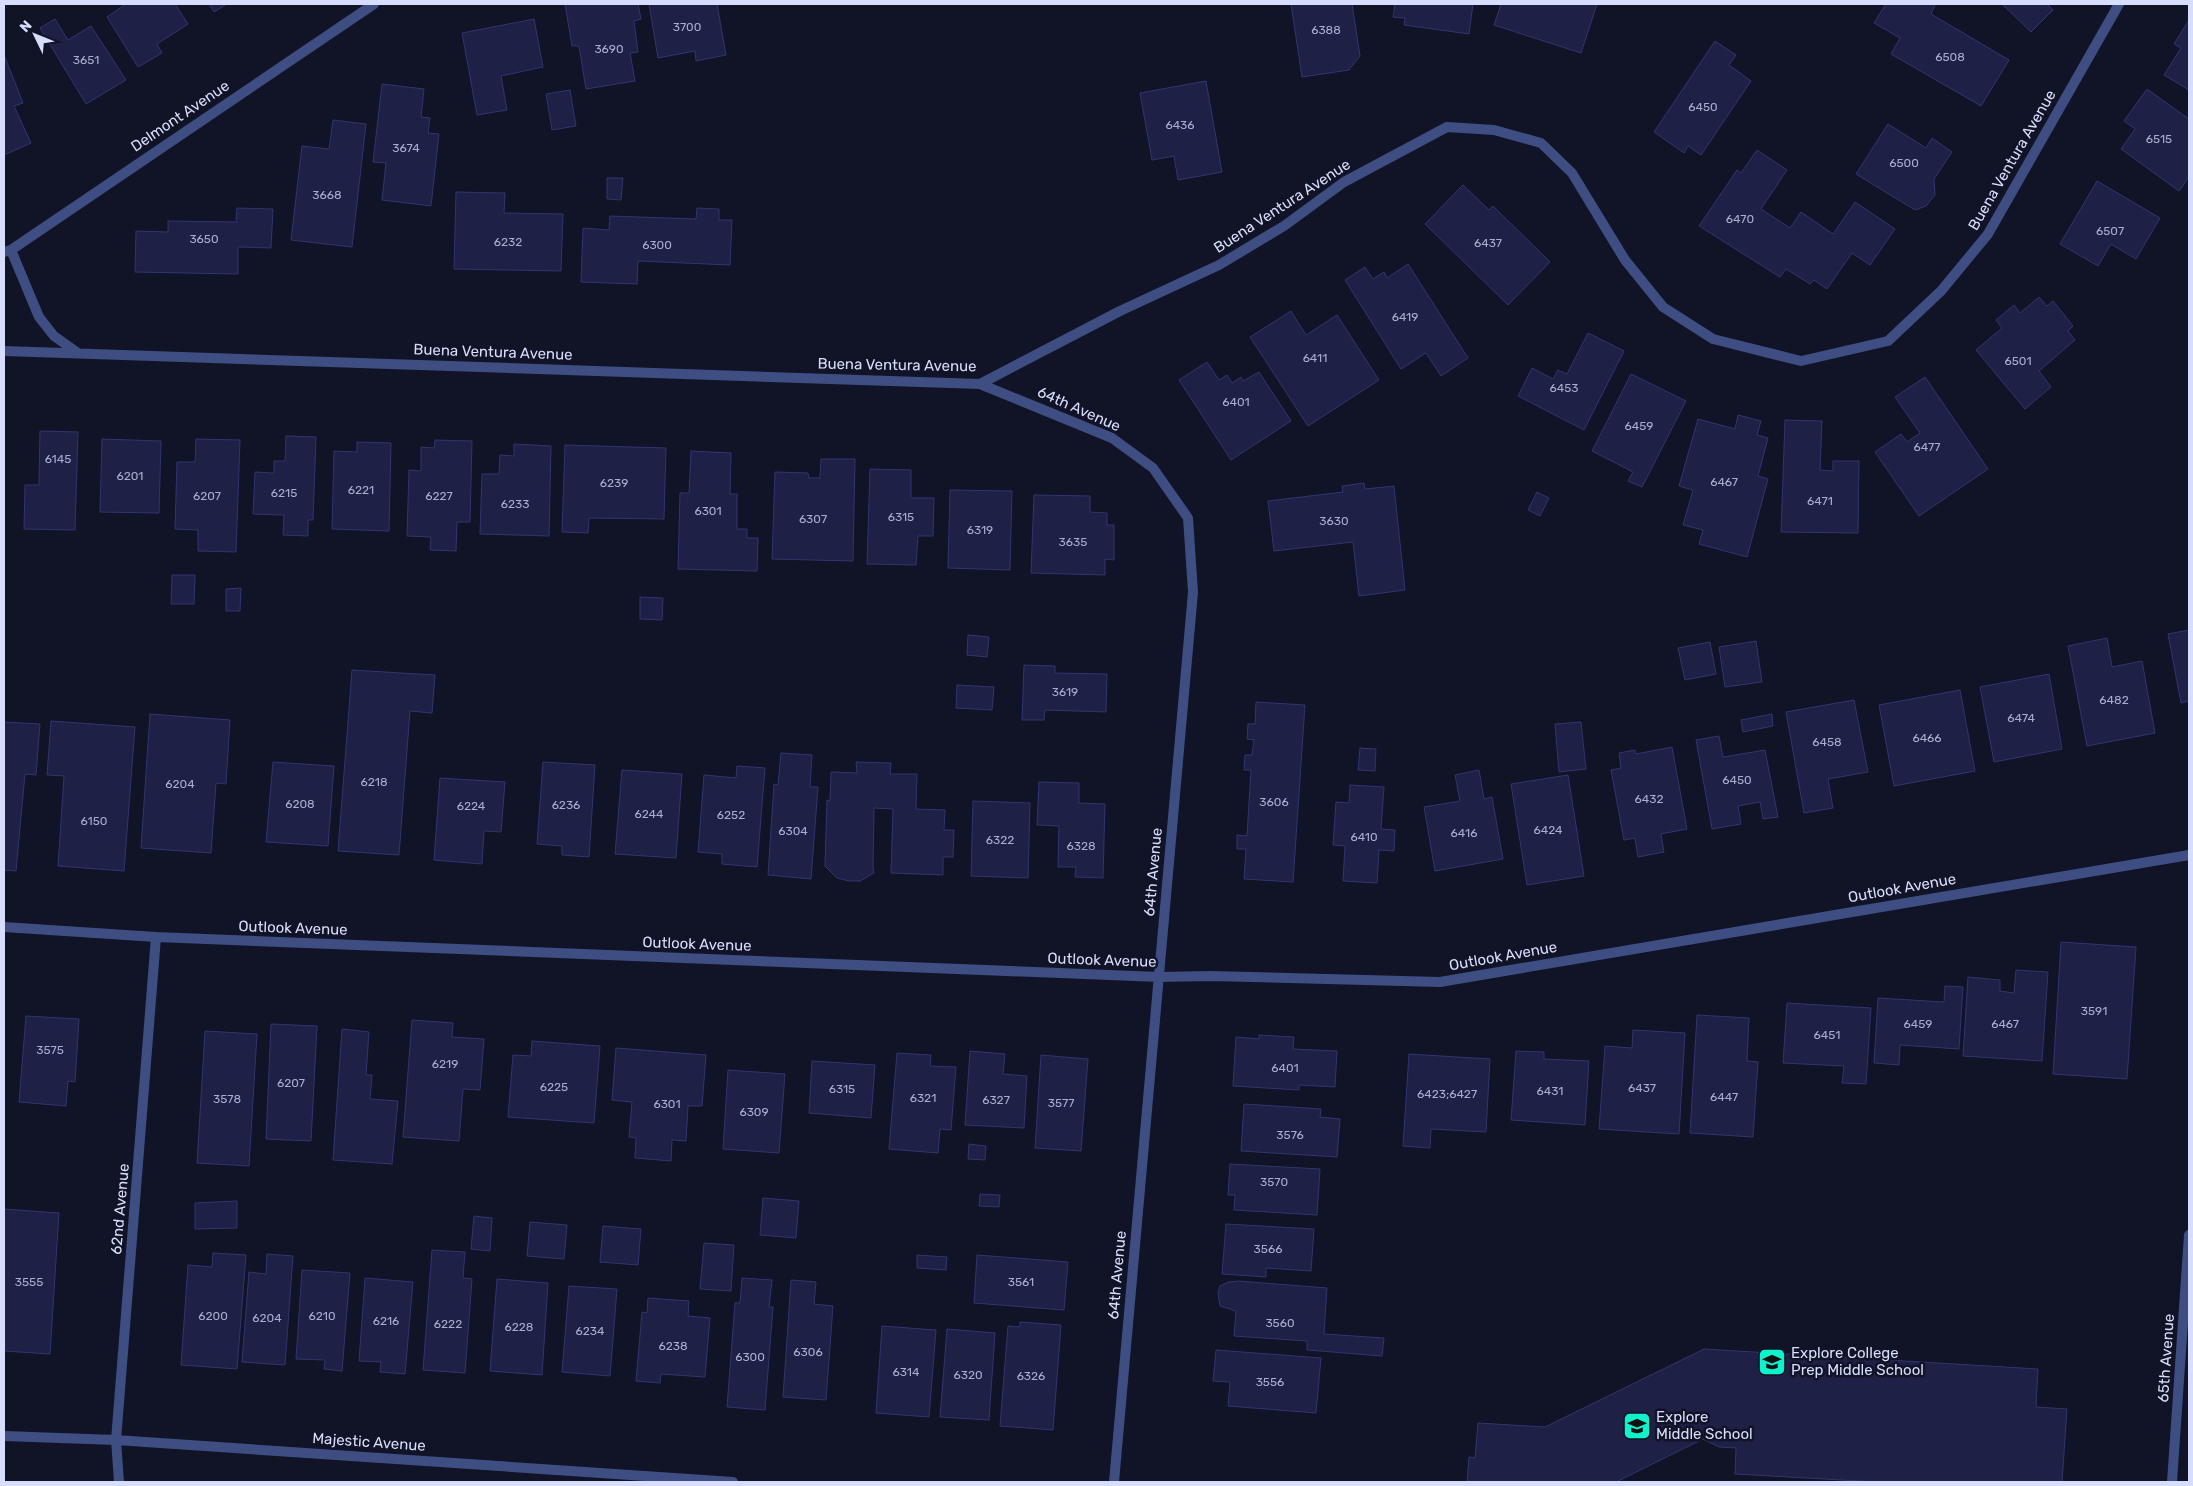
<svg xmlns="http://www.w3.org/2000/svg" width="2193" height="1486" font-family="Rubik,sans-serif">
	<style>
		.building { fill: #1e2046; stroke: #313570 }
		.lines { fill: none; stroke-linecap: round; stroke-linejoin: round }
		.minor { stroke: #3e4e82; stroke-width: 10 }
		.labels { text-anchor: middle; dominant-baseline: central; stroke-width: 5; stroke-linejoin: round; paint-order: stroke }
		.number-label { font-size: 12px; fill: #a9aecf }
		.street-label { font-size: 15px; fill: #d7ddfd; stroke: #111326 }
		.poi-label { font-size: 15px; fill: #d7ddfd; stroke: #111326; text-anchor: start }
	</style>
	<rect width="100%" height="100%" fill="#111326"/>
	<path class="building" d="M126,4H175L188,24L157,44L162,53L138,67L107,17Z
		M209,4H227L214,12Z
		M565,4H638L641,19L634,21L638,52L630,53L635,81L586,89L579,46H572Z
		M649,4H717L726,55L696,61L695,51L658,58Z
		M1291,4H1352L1360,56L1349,70L1302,77Z
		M1395,4H1473L1469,34L1404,25L1405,18L1393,17Z
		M1501,4H1597L1581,53L1494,25Z
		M1886,4H1932L1935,5L1931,14L2009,60L1981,106L1891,54L1900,38L1874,23Z
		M2002,4H2047L2053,10L2031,32Z
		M55,19L68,40L91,26L126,80L86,104L40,28Z
		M534,19L543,67L501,76L507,110L477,115L462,33Z
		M2189,20V90L2164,75L2181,48L2174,44Z
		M1715,41L1736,55L1729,65L1751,81L1701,155L1688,146L1684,153L1654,132Z
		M4,55L23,103L14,106L31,143L4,155Z
		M1206,81L1222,172L1178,180L1174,156L1152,160L1140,93Z
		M382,84L424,89L421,117L430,118L428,133L439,134L431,206L382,200L386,163L373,162Z
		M2147,89L2189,119V177L2179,191L2121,149L2135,129L2124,121Z
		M570,90L576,126L552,130L546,94Z
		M333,120L366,124L352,247L291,240L302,146L329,149Z
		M1888,124L1926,148L1932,138L1952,152L1934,179L1935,195L1926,206L1915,210L1856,174Z
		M1757,150L1787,170L1761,209L1790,228L1801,212L1833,234L1855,202L1895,229L1870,265L1852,253L1827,289L1814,280L1810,284L1786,269L1780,277L1699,226L1737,170L1741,173Z
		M607,178H623L621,200L607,199Z
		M2097,181L2160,218L2136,259L2111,244L2098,266L2060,244Z
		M1463,185L1489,210L1493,206L1550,262L1508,305L1425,224Z
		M456,192L505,193L504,213L563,214L561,271L454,269Z
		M237,208L273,209L271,248L238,247V274L135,272L136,231L168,232V221L236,222Z
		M697,208L719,209V220H732L730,265L638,261L637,284L581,282L583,228L609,230L610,216L696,219Z
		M1408,264L1468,358L1441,376L1426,353L1401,369L1345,280L1365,267L1373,279L1384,272L1387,278Z
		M2039,297L2047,306L2053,301L2073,326L2068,331L2075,340L2039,371L2051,387L2025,409L1976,350L2002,328L1996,320L2014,305L2020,313Z
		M1291,311L1306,335L1337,315L1379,380L1308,426L1250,337Z
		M1588,333L1624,351L1584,430L1518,396L1532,368L1553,379L1558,370L1567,374Z
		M1207,362L1219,380L1227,375L1232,383L1241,377L1243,381L1259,372L1291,421L1231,460L1179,380Z
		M1631,374L1686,401L1642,487L1628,481L1633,472L1592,451Z
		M1925,377L1988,469L1919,516L1875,452L1901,434L1907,442L1920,433L1895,397Z
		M1738,415L1761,421L1757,435L1768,438L1758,476L1768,479L1747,557L1699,544L1703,530L1683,525L1693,490L1679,486L1698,419L1735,429Z
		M1785,420L1822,421L1820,470L1833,471V461H1859L1858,533L1781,532Z
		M40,431L78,432L75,530L24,529L25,485H39Z
		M286,436L316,437L313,520H308V536L283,535L284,515L253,514L255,472L274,473V461H285Z
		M102,439L161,441L159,513L100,512Z
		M196,439L240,440L236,552L198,551V530L175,529L177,462H195Z
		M435,440L472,441L470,522H457L456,551L430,550L431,537L407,536L409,470L421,471V447L434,448Z
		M357,442L391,443L389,531L332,529L334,451L357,452Z
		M514,444L551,446L549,536L480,534L482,474H499L500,455L514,456Z
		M565,445L666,448L664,519L589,518L588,533L562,532Z
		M691,451L731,453L730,494H737V529H747V538H758L757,571L678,569L680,493H689Z
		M821,459H855L853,561L772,559L775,472L808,473L809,478H820Z
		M870,469L911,470V498H934L933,536H918L916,565L867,564Z
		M1364,483L1365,489L1394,486L1405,590L1359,596L1353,542L1274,551L1268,501L1343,492L1342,486Z
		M950,490L1012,491L1010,570L948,568Z
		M1537,492L1549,498L1540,516L1528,510Z
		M1034,495L1090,496V512L1107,513V525H1114V560L1105,559V575L1031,573Z
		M172,575H195L194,604H171Z
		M241,588L240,611H226V589Z
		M640,597L663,598L662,620L640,619Z
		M2189,630V701L2181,703L2168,634Z
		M968,635L989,637L987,657L967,655Z
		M2107,638L2112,667L2142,661L2155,733L2087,746L2068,646Z
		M1756,641L1762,682L1725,687L1719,647Z
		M1710,642L1716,674L1685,680L1678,648Z
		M1024,665L1055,666V673L1107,674L1106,712L1045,710L1044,720H1022Z
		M352,670L435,675L432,713L410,711L399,855L338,851Z
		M2049,674L2062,749L1994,762L1980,687Z
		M957,685L994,687L992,710L956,708Z
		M1960,690L1975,771L1894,786L1879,705Z
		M1854,700L1868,772L1828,779L1833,808L1804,813L1786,712Z
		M1256,702L1305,705L1293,882L1244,879L1246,849H1237V835L1247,836L1251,770H1244L1245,755H1252L1254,740L1247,739L1248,724H1255Z
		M150,714L230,720L226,784L216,783L211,853L141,848Z
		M1772,714L1773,726L1743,732L1741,720Z
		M51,721L135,727L124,871L58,866L64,776L47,775Z
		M4,722L40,724L36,775L25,774L16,871L4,870Z
		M1581,722L1586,769L1559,772L1555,724Z
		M1719,736L1723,757L1765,750L1778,817L1763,819L1760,802L1738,806L1741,824L1712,829L1696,740Z
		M1672,747L1687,829L1661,834L1664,852L1638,857L1635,838L1624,840L1611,770L1621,768L1619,753L1635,750L1636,754Z
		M1360,748L1376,749L1375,771L1358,770Z
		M781,753L812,755L810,787H818L811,879L768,875L774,784L778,785Z
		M273,762L334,766L328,846L266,842Z
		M543,762L595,765L589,857L562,855V846L537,844Z
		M856,762L891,763L890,774H917L916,809L945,810L944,830H954L953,857H943V875L891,873L893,809L874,808L873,867L874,873L860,881H849L837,878L825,866L827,800L830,801L831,772L857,773Z
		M737,766L765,768L757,867L722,864V854L698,852L704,775L736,778Z
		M622,770L682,774L676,858L615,854Z
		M1479,770L1484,799L1492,797L1503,859L1435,871L1424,807L1460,801L1455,775Z
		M1568,775L1584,876L1527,885L1511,784Z
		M440,778L505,782L501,832L484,831L482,864L434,860Z
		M1039,782L1079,783V803L1105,804L1103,878L1075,877L1076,867H1058L1059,826L1037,825Z
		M1350,785L1384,787L1381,829L1395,830L1394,851L1379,850L1377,883L1343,881L1345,846L1333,845L1336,802L1349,803Z
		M973,801L1030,803L1028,878L971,876Z
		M2061,942L2136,947L2127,1079L2053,1074Z
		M2016,970L2048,972L2042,1061L1963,1056L1968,977L2000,980V991L2014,993Z
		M1945,986L1963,987L1959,1049L1900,1045L1899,1065L1874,1063L1878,998L1944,1002Z
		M1787,1003L1871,1008L1866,1084L1842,1083L1844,1066L1783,1063Z
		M1697,1015L1749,1018L1747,1061L1758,1062L1753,1137L1690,1133Z
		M26,1016L79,1019L75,1082L68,1081L66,1106L19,1102Z
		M412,1020L453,1023L452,1037L484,1039L480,1090L463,1089L459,1141L403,1137Z
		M271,1024L317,1026L311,1141L266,1139Z
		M342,1029L369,1032L366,1075H372L370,1099L398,1101L392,1164L333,1160Z
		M1633,1030L1685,1033L1679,1134L1599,1129L1605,1046L1632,1048Z
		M205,1031L257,1034L249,1166L197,1163Z
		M1259,1035L1294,1037L1293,1049L1337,1051L1335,1087L1299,1085V1090L1233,1086L1236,1037L1259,1039Z
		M532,1041L600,1046L594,1123L508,1117L513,1055L531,1056Z
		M616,1048L706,1055L702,1106H688L686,1141L672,1140L671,1161L635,1158L636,1138L629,1137L632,1102L612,1100Z
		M970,1051L1005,1054L1003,1074L1027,1076L1024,1128L965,1125Z
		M1516,1051L1544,1052V1059L1589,1061L1585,1125L1511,1120Z
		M897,1053L931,1055L930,1066L956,1067L951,1130L940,1129L938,1153L889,1149Z
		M1409,1054L1490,1059L1486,1132L1431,1129L1430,1148L1403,1146Z
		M1041,1055L1088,1059L1081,1151L1035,1148Z
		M812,1061L875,1065L871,1118L809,1113Z
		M728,1070L785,1074L779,1153L723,1149Z
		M1244,1104L1321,1109L1320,1117L1340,1119L1337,1157L1241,1151Z
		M969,1144L986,1146L985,1160L968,1159Z
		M1230,1164L1320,1169L1317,1215L1234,1210L1235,1195H1228Z
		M980,1194L1000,1195L999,1207L979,1206Z
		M763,1198L799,1201L796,1238L760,1235Z
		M237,1201V1228L195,1229V1203Z
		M4,1209L59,1213L50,1354L4,1351Z
		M474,1216L492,1218L490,1251L471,1249Z
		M530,1222L567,1225L564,1259L527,1256Z
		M1226,1224L1314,1229L1311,1271L1266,1268V1277L1222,1274Z
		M603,1226L641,1229L638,1265L600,1262Z
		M704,1243L734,1245L731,1291L700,1289Z
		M432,1250L465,1252L463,1278L472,1279L465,1373L423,1370Z
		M213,1253L246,1255L237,1369L181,1365L188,1265L212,1267Z
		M267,1254L293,1256L285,1365L242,1362L249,1272L266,1274Z
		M917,1255L947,1257L946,1270L917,1268Z
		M977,1255L1068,1262L1064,1310L974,1303Z
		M302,1270L350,1273L342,1371L324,1369L325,1360L296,1359Z
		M365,1278L413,1282L405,1374L380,1372L381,1362L359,1361Z
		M742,1278L772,1280L769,1307H773L765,1410L727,1407L735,1303H740Z
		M497,1279L548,1283L542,1375L490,1371Z
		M791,1280L816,1282L814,1304L833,1306L826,1400L783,1397Z
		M1238,1281L1327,1288L1324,1334L1384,1338L1382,1356L1307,1350V1341L1234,1336L1236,1311L1220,1306L1218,1293L1220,1286L1228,1282Z
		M569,1286L617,1289L610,1376L562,1372Z
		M648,1298L689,1301L688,1316L710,1318L705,1377L661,1374L660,1383L636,1381L642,1312L647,1313Z
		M1020,1322L1061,1325L1053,1430L1000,1426L1008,1326L1020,1327Z
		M882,1326L936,1330L929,1417L876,1413Z
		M947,1329L995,1333L989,1420L940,1417Z
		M1704,1349L2038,1369L2036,1407L2067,1409L2062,1482H1877L1735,1474L1736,1448L1719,1447L1703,1439L1616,1482H1467L1469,1457L1475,1458L1478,1423L1545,1427Z
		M1216,1350L1321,1358L1316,1413L1228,1406L1230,1382L1213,1381Z"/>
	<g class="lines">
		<path class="minor" d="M11,250L39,317L54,336L78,353
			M4,252L11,250L374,4
			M4,351L980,384L1120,311L1219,265L1284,226L1344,182L1447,127L1494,130L1541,143L1572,173L1625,260L1663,307L1713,339L1801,361L1888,341L1941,291L1988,234L2119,4
			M980,384L1112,438L1153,468L1188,518L1193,592L1114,1482
			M4,927L156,937L1159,977L1210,976L1440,982L2189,855
			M4,1436L116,1440L733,1482
			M119,1482L116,1440L156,937
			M2172,1482L2189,1235"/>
	</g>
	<defs>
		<g id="school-square" transform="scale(1.4375)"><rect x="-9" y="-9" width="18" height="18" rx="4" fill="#0ff2cc" stroke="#111326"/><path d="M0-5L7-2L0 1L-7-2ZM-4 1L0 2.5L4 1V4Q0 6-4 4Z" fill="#111"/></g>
	</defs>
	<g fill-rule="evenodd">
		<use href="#school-square" x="1772" y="1362"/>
		<use href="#school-square" x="1637" y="1426"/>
	</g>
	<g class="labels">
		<g class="number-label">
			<text x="687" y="27">3700</text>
			<text x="1326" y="30">6388</text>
			<text x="609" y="49">3690</text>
			<text x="1950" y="57">6508</text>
			<text x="86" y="60">3651</text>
			<text x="1703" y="107">6450</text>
			<text x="1180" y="125">6436</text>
			<text x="2159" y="139">6515</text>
			<text x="406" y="148">3674</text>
			<text x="1904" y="163">6500</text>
			<text x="327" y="195">3668</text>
			<text x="1740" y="219">6470</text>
			<text x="2110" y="231">6507</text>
			<text x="204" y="239">3650</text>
			<text x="508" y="242">6232</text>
			<text x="1488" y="243">6437</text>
			<text x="657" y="245">6300</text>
			<text x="1405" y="317">6419</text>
			<text x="1315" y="358">6411</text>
			<text x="2018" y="361">6501</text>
			<text x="1564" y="388">6453</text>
			<text x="1236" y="402">6401</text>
			<text x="1639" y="426">6459</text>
			<text x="1927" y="447">6477</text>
			<text x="58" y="459">6145</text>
			<text x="130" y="476">6201</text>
			<text x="1724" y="482">6467</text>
			<text x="614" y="483">6239</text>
			<text x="361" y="490">6221</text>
			<text x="284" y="493">6215</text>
			<text x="207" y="496">6207</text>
			<text x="439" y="496">6227</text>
			<text x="1820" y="501">6471</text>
			<text x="515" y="504">6233</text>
			<text x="708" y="511">6301</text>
			<text x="901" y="517">6315</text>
			<text x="813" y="519">6307</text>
			<text x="1334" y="521">3630</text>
			<text x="980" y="530">6319</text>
			<text x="1073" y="542">3635</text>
			<text x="1065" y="692">3619</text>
			<text x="2114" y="700">6482</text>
			<text x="2021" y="718">6474</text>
			<text x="1927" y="738">6466</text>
			<text x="1827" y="742">6458</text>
			<text x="1737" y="780">6450</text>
			<text x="374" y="782">6218</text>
			<text x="180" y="784">6204</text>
			<text x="1649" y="799">6432</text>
			<text x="1274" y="802">3606</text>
			<text x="300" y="804">6208</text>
			<text x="566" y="805">6236</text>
			<text x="471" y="806">6224</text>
			<text x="649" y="814">6244</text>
			<text x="731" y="815">6252</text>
			<text x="94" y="821">6150</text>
			<text x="1548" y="830">6424</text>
			<text x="793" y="831">6304</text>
			<text x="1464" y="833">6416</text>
			<text x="1364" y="837">6410</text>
			<text x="1000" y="840">6322</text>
			<text x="1081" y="846">6328</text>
			<text x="2094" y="1011">3591</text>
			<text x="1918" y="1024">6459</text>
			<text x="2005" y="1024">6467</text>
			<text x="1827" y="1035">6451</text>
			<text x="50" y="1050">3575</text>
			<text x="445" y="1064">6219</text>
			<text x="1285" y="1068">6401</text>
			<text x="291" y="1083">6207</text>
			<text x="554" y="1087">6225</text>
			<text x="1642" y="1088">6437</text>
			<text x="842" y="1089">6315</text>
			<text x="1550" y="1091">6431</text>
			<text x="1447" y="1094">6423;6427</text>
			<text x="1724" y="1097">6447</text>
			<text x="923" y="1098">6321</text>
			<text x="227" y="1099">3578</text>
			<text x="996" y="1100">6327</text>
			<text x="1061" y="1103">3577</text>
			<text x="667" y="1104">6301</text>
			<text x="754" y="1112">6309</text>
			<text x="1290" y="1135">3576</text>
			<text x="1274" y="1182">3570</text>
			<text x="1268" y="1249">3566</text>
			<text x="29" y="1282">3555</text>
			<text x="1021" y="1282">3561</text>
			<text x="213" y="1316">6200</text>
			<text x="322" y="1316">6210</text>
			<text x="267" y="1318">6204</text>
			<text x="386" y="1321">6216</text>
			<text x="1280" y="1323">3560</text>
			<text x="448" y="1324">6222</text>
			<text x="519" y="1327">6228</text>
			<text x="590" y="1331">6234</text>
			<text x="673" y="1346">6238</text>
			<text x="808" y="1352">6306</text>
			<text x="750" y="1357">6300</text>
			<text x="906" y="1372">6314</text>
			<text x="968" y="1375">6320</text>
			<text x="1031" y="1376">6326</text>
			<text x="1270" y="1382">3556</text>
		</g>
		<g class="street-label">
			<text transform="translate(180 116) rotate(-34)">Delmont Avenue</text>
			<text transform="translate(2012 160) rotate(-60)">Buena Ventura Avenue</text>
			<text transform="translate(1282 206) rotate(-33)">Buena Ventura Avenue</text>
			<text transform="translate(493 352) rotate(2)">Buena Ventura Avenue</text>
			<text transform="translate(897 365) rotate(1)">Buena Ventura Avenue</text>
			<text transform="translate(1079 409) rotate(24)">64th Avenue</text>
			<text transform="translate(1153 872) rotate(-85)">64th Avenue</text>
			<text transform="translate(1902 888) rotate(-10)">Outlook Avenue</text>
			<text transform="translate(293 928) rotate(2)">Outlook Avenue</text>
			<text transform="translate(697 944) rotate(2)">Outlook Avenue</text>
			<text transform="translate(1503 956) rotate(-10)">Outlook Avenue</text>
			<text transform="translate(1102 960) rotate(2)">Outlook Avenue</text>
			<text transform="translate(120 1209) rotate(-85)">62nd Avenue</text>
			<text transform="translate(1117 1275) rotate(-85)">64th Avenue</text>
			<text transform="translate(2166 1358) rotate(-86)">65th Avenue</text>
			<text transform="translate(369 1442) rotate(4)">Majestic Avenue</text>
		</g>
		<g class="poi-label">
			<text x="1791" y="1353">Explore College<tspan x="1791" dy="17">Prep Middle School</tspan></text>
			<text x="1656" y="1417">Explore<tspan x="1656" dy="17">Middle School</tspan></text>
		</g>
	</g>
	<rect width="2193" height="1486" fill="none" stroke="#d7ddfd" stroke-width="10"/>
	<g transform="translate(35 35) rotate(313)" stroke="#111326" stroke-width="4" paint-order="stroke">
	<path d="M0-4L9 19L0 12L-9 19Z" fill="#d7ddfd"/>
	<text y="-8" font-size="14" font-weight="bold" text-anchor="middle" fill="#d7ddfd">N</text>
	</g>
</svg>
